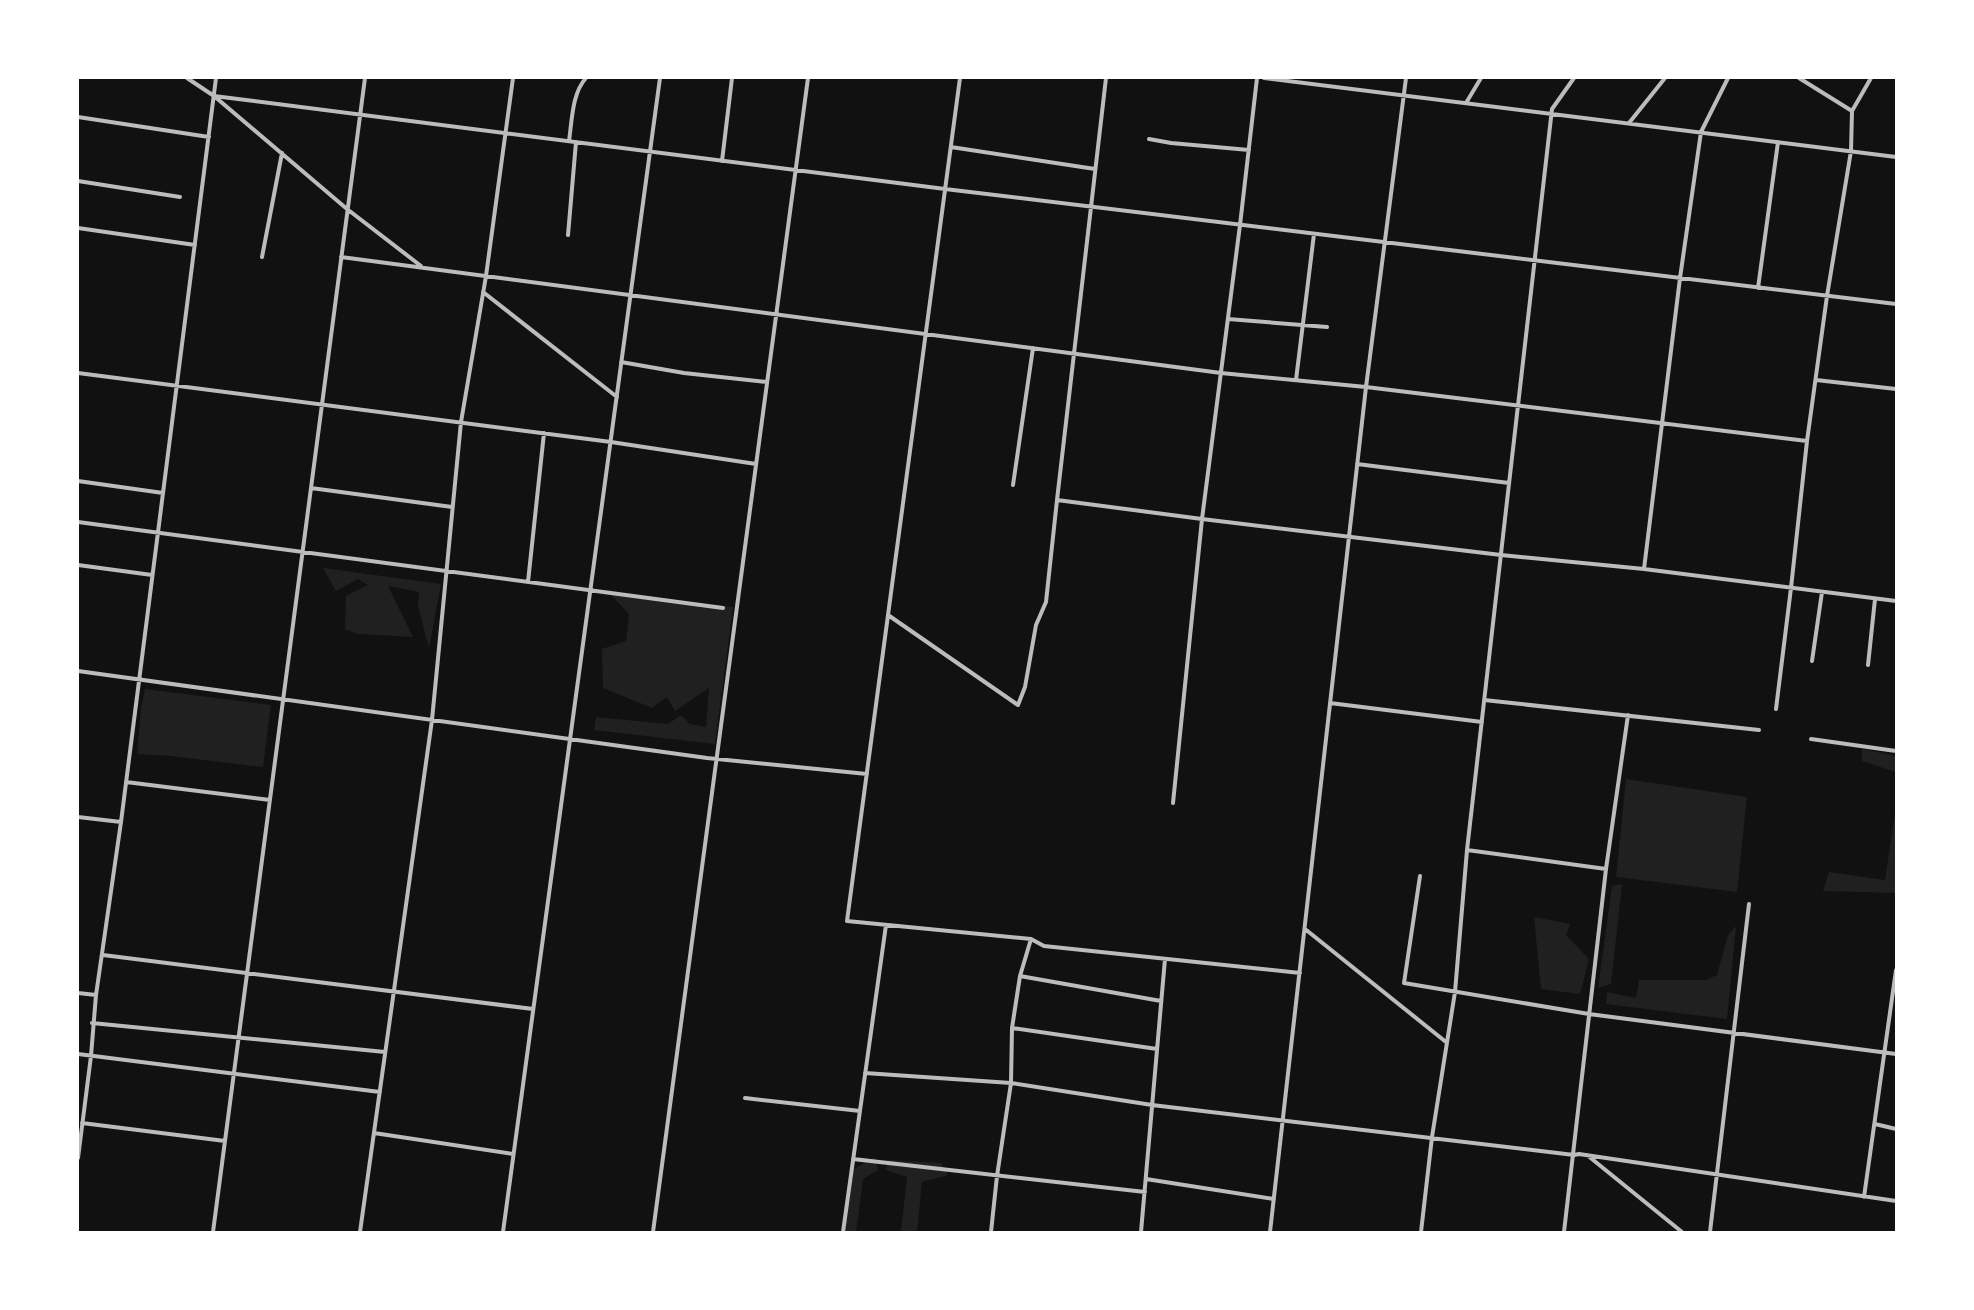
<svg xmlns="http://www.w3.org/2000/svg" width="1974" height="1310" font-family="'Fira Sans',sans-serif">
	<style>
		.green { fill: #202020 }
		.lines { fill: none; stroke-linecap: round; stroke-linejoin: round }
		.minor { stroke: #bcbcbc; stroke-width: 4 }
	</style>
	<rect width="100%" height="100%" fill="#111"/>
	<path class="green" d="M323,568L441,584L429,648L418,606L419,592L388,586L413,637L358,634L345,629L346,596L368,585L358,579L336,591Z
		M609,593L733,607L715,744L594,730L596,717L668,724L681,715L690,724L706,727L709,688L675,711L667,697L652,708L603,688L602,649L626,641L629,614Z
		M145,689L271,705L263,767L170,756L137,754L141,708Z
		M1862,749L1896,756V772L1862,761Z
		M1626,779L1747,797L1737,892L1616,877Z
		M1896,806V893L1823,891L1829,872L1885,880Z
		M1622,884L1611,984L1598,988L1612,886Z
		M1534,917L1570,924L1566,935L1589,959L1580,994L1541,989Z
		M1736,926L1727,1019L1606,1004L1607,992L1636,998L1639,980H1706L1717,975L1728,935Z
		M875,1157L878,1170L863,1179L856,1232H844L854,1169Z
		M888,1160L941,1163L948,1175L922,1182L917,1232H901L907,1177L886,1170Z"/>
	<g class="lines">
		<path class="minor" d="M187,78L214,96L347,209L421,266
			M960,78L847,921L1031,939L1044,946L1300,973
			M1106,78L1057,500L1202,519L1173,803
			M1257,78L1240,225L1202,519L1501,555L1644,569L1896,601
			M1264,78L1896,157
			M1799,78L1852,111
			M214,96L945,189L1896,304
			M1466,103L1481,78
			M78,117L209,137
			M1629,123L1665,78
			M1149,139L1171,143L1249,150
			M569,141C572,121 572,93 586,78
			M951,147L1095,169
			M722,161L732,78
			M78,181L180,197
			M78,228L195,245
			M568,235L576,142
			M262,257L282,153
			M341,257L1221,373L1366,387L1807,441
			M1758,288L1778,142
			M483,292L617,397
			M1228,319L1327,327
			M621,362L684,373L767,382
			M78,373L611,442L756,464
			M1296,380L1314,234
			M1816,380L1896,389
			M1357,464L1509,483
			M78,481L163,493
			M1013,485L1033,348
			M311,488L452,507
			M78,522L723,608
			M78,565L152,575
			M1644,569L1680,278L1701,132L1728,78
			M528,582L544,433
			M888,615L1018,705L1025,687L1036,625L1046,602L1057,500
			M1812,661L1822,592
			M1868,665L1875,599
			M78,671L707,758L867,774
			M1484,700L1759,730
			M1330,703L1482,722
			M1776,709L1791,588L1807,441L1827,296L1851,151L1852,111L1871,78
			M1811,739L1896,751
			M126,782L270,800
			M78,817L121,822
			M1467,850L1606,869
			M1420,876L1404,983L1589,1014L1896,1054
			M1305,929L1446,1042
			M103,955L533,1009
			M1020,976L1161,1001
			M78,993L96,995
			M92,1023L385,1052
			M1012,1028L1157,1049
			M78,1054L380,1092
			M865,1073L1011,1083L1152,1105L1574,1155L1579,1154L1896,1201
			M745,1098L860,1111
			M82,1123L225,1141
			M1875,1124L1896,1129
			M374,1133L513,1154
			M1587,1155L1682,1232
			M78,1158L91,1056L96,995L121,822L216,78
			M853,1159L1145,1192
			M1146,1179L1274,1199
			M1864,1197L1896,970
			M213,1232L365,78
			M360,1232L432,720L461,422L486,276L513,78
			M503,1232L660,78
			M653,1232L808,78
			M843,1232L886,925
			M991,1232L997,1176L1011,1083L1012,1028L1020,976L1031,939
			M1141,1232L1165,959
			M1270,1232L1366,387L1406,78
			M1421,1232L1432,1137L1455,992L1467,850L1552,109L1574,78
			M1564,1232L1606,869L1628,715
			M1710,1232L1749,904"/>
	</g>
	<rect width="1974" height="1310" fill="none" stroke="#ffffff" stroke-width="158"/>
</svg>
